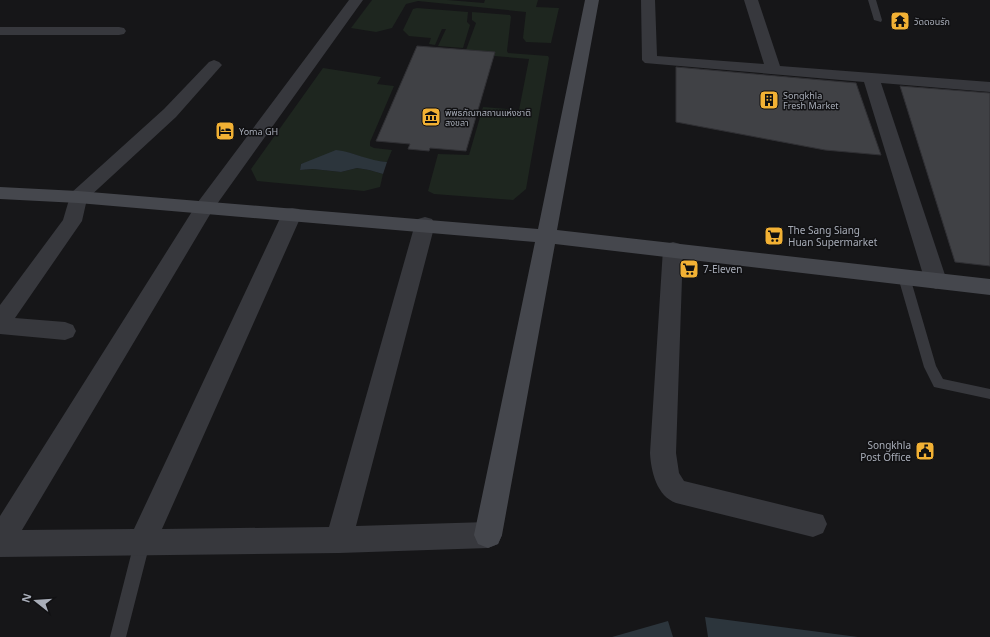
<svg xmlns="http://www.w3.org/2000/svg" width="990" height="637" font-family="'Noto Sans','Noto Sans Thai',sans-serif">
	<style>
		.green { fill: #1e261f }
		.water { fill: #2c353c }
		.building { fill: #404145; stroke: #303034 }
		.lines { fill: none; stroke-linecap: round; stroke-linejoin: round }
		.lane { fill: #37383d; fill-rule: evenodd }
		.street { fill: #37383d; fill-rule: evenodd }
		.secondary { fill: #45474d; fill-rule: evenodd }
		.labels { text-anchor: middle; dominant-baseline: central; stroke-width: 3; stroke-linejoin: round; paint-order: stroke }
		.far-poi-label { font-size: 9px; fill: #a8adb8; stroke: #111113; text-anchor: start }
		.poi-label { font-size: 10px; fill: #a8adb8; stroke: #111113; text-anchor: start }
	</style>
	<rect width="100%" height="100%" fill="#161618"/>
	<path class="green" d="M372,0H447L484,3L485,0H538L536,7L559,8L551,43L526,42L523,38L526,12L418,1L406,4L392,28L376,32L351,28Z
		M417,8L468,12L467,22L470,25L463,48L438,46L446,29H442L435,45L429,44L431,38L409,36L403,30L413,9Z
		M472,12L510,15L511,17L507,51L508,53L548,56L549,58L526,189L513,200L434,194L428,191L438,154L469,155L483,107L519,110L529,59L494,56L495,52L466,50L476,23L472,20Z
		M323,68L381,77L377,84L394,86L370,142V146L374,148L392,150L387,162L374,161L347,152L301,164L300,170L313,169L341,172L357,168L369,170L383,174L380,187L364,191L257,181L251,169Z"/>
	<path class="water" d="M336,150C354,152 369,161 387,162L383,174L369,170L357,168L341,172L313,169L300,170L301,164Z
		M705,617L858,637H708Z
		M668,621L673,637H612Z"/>
	<path class="building" d="M417,46L495,52L466,151L430,148L429,151L408,149L410,144L376,141Z
		M676,67L856,83L881,155L825,150L676,122Z
		M900,86L990,93V266L955,262Z"/>
	<g class="lines">
		<path class="lane" d="M868,0H876L882,20L881,22L874,20Z
			M904,273L910,277L936,366L943,379L990,389V399L934,387L924,367L898,277Z
			M142,536L147,538L150,543L126,637H110L134,543L137,538Z"/>
		<path class="street" d="M349,0H363L212,211L22,530L134,529L282,214L285,209L292,208L299,209L302,214L162,529L329,527L415,224L418,219L425,217L432,219L435,224L356,526L488,522L498,526L502,535L498,544L488,548L339,553L0,557V516L198,202Z
			M641,0H655L657,56L764,64L744,0H758L780,66L990,82V92L881,83L947,281L943,286L936,289L929,286L925,281L864,82L645,63L642,60Z
			M0,27H119L124,28L126,31L124,34L119,35H0Z
			M214,60L219,62L222,65L176,117L87,199L82,221L15,318L65,322L73,325L76,331L73,337L65,340L0,334V305L63,220L71,193L164,109L209,62Z
			M673,242L680,244L683,249L676,453L679,473L684,481L823,515L827,524L823,533L813,537L676,503C657,496 651,472 650,453L663,249L666,244Z"/>
		<path class="secondary" d="M585,0H599L557,230L990,279V295L555,244L502,535L498,544L488,548L478,544L474,535L535,242L78,203L0,199V187L78,191L538,229Z"/>
	</g>
	<defs>
		<g id="temple-square" transform="scale(1)"><rect x="-9" y="-9" width="18" height="18" rx="4" fill="#f2b134" stroke="#111113"/><path d="M0-6L5-2H3V0L6.5 2.5H4V6H1.5V3h-3V6H-4V2.5H-6.5L-3 0V-2H-5Z" fill="#111"/></g>
		<g id="building-square" transform="scale(1)"><rect x="-9" y="-9" width="18" height="18" rx="4" fill="#f2b134" stroke="#111113"/><path d="M-4-6H4V6H1V3H-1V6H-4ZM-2.5-4.3h1.7v1.8h-1.7ZM.8-4.3h1.7v1.8H.8ZM-2.5-1h1.7V.8h-1.7ZM.8-1h1.7V.8H.8Z" fill="#111"/></g>
		<g id="museum-square" transform="scale(1)"><rect x="-9" y="-9" width="18" height="18" rx="4" fill="#f2b134" stroke="#111113"/><path d="M0-6L6-3V-2H-6V-3ZM-5-1h2V3h-2ZM-1-1h2V3h-2ZM3-1h2V3H3ZM-6 4H6V6H-6Z" fill="#111"/></g>
		<g id="hotel-square" transform="scale(1)"><rect x="-9" y="-9" width="18" height="18" rx="4" fill="#f2b134" stroke="#111113"/><path d="M-6-4.5h1.5V1H6V5H4.5V3h-9V5H-6ZM-4 0a1.8 1.8 0 1 1 3.6 0ZM.5 0V-2.5h3Q6-2.5 6 0Z" fill="#111"/></g>
		<g id="supermarket-square" transform="scale(1)"><rect x="-9" y="-9" width="18" height="18" rx="4" fill="#f2b134" stroke="#111113"/><path d="M-6-5.5h2.5l.6 2H6L4.5 2H-2.5L-4.4-4H-6ZM-1.5 3.2a1.3 1.3 0 1 0 .1 0ZM3 3.2a1.3 1.3 0 1 0 .1 0Z" fill="#111"/></g>
		<g id="civic-square" transform="scale(1)"><rect x="-9" y="-9" width="18" height="18" rx="4" fill="#f2b134" stroke="#111113"/><path d="M-.6-6.5H3V-4.5H.6V-3L4-1V1h2V6H-6V1h2V-1L-.6-3ZM-1.2 2.5V6h2.4V2.5Z" fill="#111"/></g>
	</defs>
	<g fill-rule="evenodd">
		<use href="#temple-square" x="900" y="21"/>
		<use href="#building-square" x="769" y="100"/>
		<use href="#museum-square" x="431" y="117"/>
		<use href="#hotel-square" x="225" y="131"/>
		<use href="#supermarket-square" x="774" y="236"/>
		<use href="#supermarket-square" x="689" y="269"/>
		<use href="#civic-square" x="925" y="451"/>
	</g>
	<g class="labels">
		<g class="far-poi-label">
			<text x="914" y="21">วัดดอนรัก</text>
			<text x="783" y="95">Songkhla<tspan x="783" dy="10">Fresh Market</tspan></text>
			<text x="445" y="112">พิพิธภัณฑสถานแห่งชาติ<tspan x="445" dy="10">สงขลา</tspan></text>
			<text x="239" y="131">Yoma GH</text>
		</g>
		<g class="poi-label">
			<text x="788" y="230">The Sang Siang<tspan x="788" dy="12">Huan Supermarket</tspan></text>
			<text x="703" y="269">7-Eleven</text>
			<text x="911" y="445" text-anchor="end">Songkhla<tspan x="911" dy="12">Post Office</tspan></text>
		</g>
	</g>
	<g transform="translate(36 601) rotate(287)" stroke="#111113" stroke-width="3" paint-order="stroke">
	<path d="M0-3L7 15L0 10L-7 15Z" fill="#a8adb8"/>
	<text y="-6" font-size="11" font-weight="bold" text-anchor="middle" fill="#a8adb8">N</text>
	</g>
</svg>
